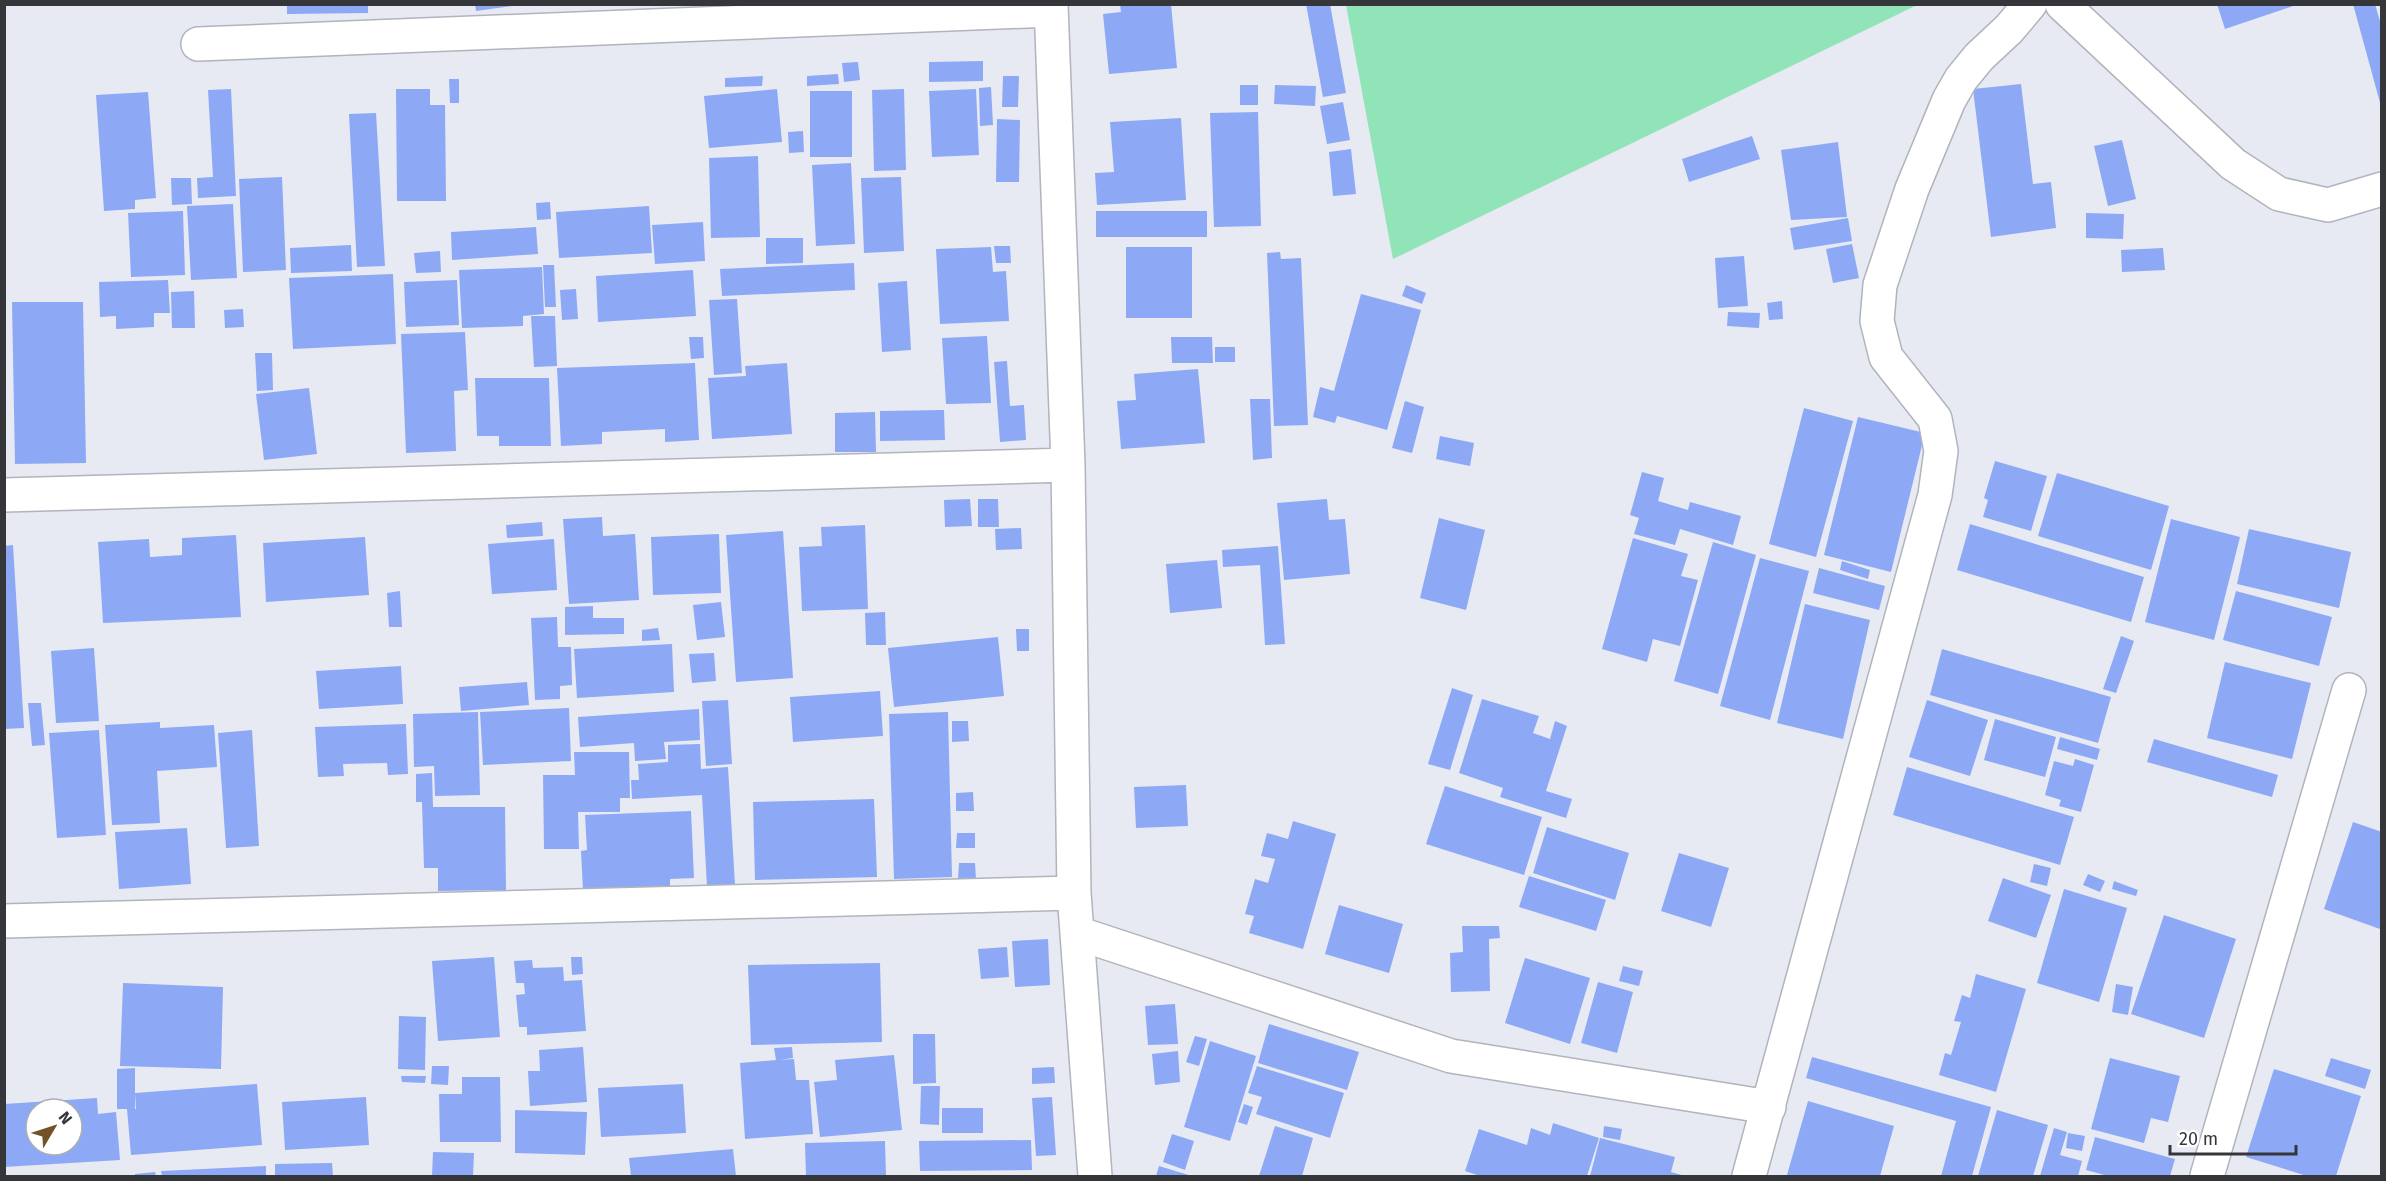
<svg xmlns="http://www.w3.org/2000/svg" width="2386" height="1181" font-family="'Fira Sans',sans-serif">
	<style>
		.green { fill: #91e3b8 }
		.building { fill: #8da9f6; fill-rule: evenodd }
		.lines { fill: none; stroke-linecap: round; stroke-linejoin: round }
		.street-casing { stroke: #b1b4bc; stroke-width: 36 }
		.street { stroke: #fff; stroke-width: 33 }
	</style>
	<rect width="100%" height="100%" fill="#e7eaf2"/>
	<path class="green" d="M1346,5V4L1917,5L1393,259Z"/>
	<path class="building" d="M287,4H368V13L287,14Z
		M475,4H512V6L476,11Z
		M1120,4H1171L1177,68L1109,74L1103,14L1121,12Z
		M1306,4H1330L1346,93L1323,97Z
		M2217,4H2296V5L2225,29Z
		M2353,4H2375L2382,28V110Z
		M983,61V81L929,82V62Z
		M858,62L860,80L844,82L842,63Z
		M838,74L839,84L807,86V76Z
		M763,76L762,86L725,87V78Z
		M1003,76H1019L1018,107H1002Z
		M449,79H459V103H450Z
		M2021,84L2033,184L2051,182L2056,228L1991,237L1973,89Z
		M1240,85H1258V105H1240Z
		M1275,85L1316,86L1315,106L1274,104Z
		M991,87L993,125L980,126L979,88Z
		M231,89L236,196L198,198L197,178L213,177L208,90Z
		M396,89H430V105H445L446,201H397Z
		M777,89L782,142L709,148L704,96Z
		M904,89L906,170L874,171L872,90Z
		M976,89L979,155L932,157L929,91Z
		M810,91H852V157H810Z
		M148,92L156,198L135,200V209L104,211L96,95Z
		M1343,102L1350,140L1327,144L1320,106Z
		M1258,112L1261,226L1214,227L1210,113Z
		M376,113L385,266L357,267L349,114Z
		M1181,118L1186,200L1097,205L1095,173L1114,172L1110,122Z
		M997,119L1020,120L1019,182H996Z
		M803,131L804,152L789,153L788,132Z
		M1752,136L1760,159L1689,182L1682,159Z
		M2122,140L2136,199L2108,206L2094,146Z
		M1838,142L1847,217L1791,220L1781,150Z
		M1351,149L1356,194L1333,196L1329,152Z
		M758,156L760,237L711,238L709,158Z
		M851,163L855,244L816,246L812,165Z
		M282,177L286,270L243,272L239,179Z
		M901,177L904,251L864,253L861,178Z
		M171,178H191L192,204L172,205Z
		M550,202L551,219L537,220L536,203Z
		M233,204L237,278L191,280L187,206Z
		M649,206L652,253L559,258L556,212Z
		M183,211L185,275L131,277L128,213Z
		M1096,211H1207V237H1096Z
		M2086,213L2124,214L2123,239L2086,238Z
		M1848,218L1852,241L1794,250L1790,228Z
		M703,222L705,261L655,264L652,225Z
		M536,227L538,254L452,260L451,232Z
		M766,238H803V263L766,264Z
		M1852,244L1859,278L1833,283L1826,249Z
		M351,245L352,271L291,273L290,248Z
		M994,246H1010L1011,263H996Z
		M991,247L993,272L1006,271L1009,321L940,324L936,249Z
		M1126,247H1192V318H1126Z
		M2163,248L2165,270L2122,272L2121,250Z
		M440,251L441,272L416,273L414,253Z
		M1280,252L1281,259L1301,258L1308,425L1274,426L1267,253Z
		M1744,256L1748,306L1718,308L1715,258Z
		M854,263L855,290L722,296L720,269Z
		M543,265H554L556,307H545Z
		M542,267L544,314L523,316V326L462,328L459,270Z
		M693,270L696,316L598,322L596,276Z
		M393,274L396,344L293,349L289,278Z
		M168,280L170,313H154V327L116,329V316L100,317L99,282Z
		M457,280L459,325L406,327L404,282Z
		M907,281L911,350L882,352L878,283Z
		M1406,285L1426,293L1422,304L1402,296Z
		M576,289L578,319L562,320L560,290Z
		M194,291L195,328H172L171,292Z
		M1361,294L1421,310L1387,430L1337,416L1335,423L1313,417L1320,387L1334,391Z
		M737,299L742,373L714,375L709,300Z
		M1782,301L1783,319L1769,320L1767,303Z
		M12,302H83L86,463L15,464Z
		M243,309L244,327L225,328L224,310Z
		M1728,312L1760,313L1759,328L1727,326Z
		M531,316H555L557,366L534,367Z
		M465,332L468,390L454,391L456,451L406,453L401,334Z
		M987,336L991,403L946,404L942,338Z
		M689,337H703L704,358L691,359Z
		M1171,337H1212L1213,363H1172Z
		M1215,347H1235V362H1215Z
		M255,353H272L273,390L257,391Z
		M1007,361L1010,406L1024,405L1026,440L1000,442L994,362Z
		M695,363L699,440L665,442V429L602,432V444L561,446L557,368Z
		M787,363L792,434L712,439L708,378L746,376L745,366Z
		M1198,369L1205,443L1121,449L1117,401L1136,400L1134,374Z
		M475,378H549L551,446H499V436H477Z
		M309,388L317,454L264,460L256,394Z
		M1250,399H1270L1272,458L1253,460Z
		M1405,401L1424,407L1412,453L1392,448Z
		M1804,408L1853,421L1816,557L1769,544Z
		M944,410L945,440L880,441V411Z
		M875,412L876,452H835V413Z
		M1858,417L1925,433L1891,572L1824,555Z
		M1440,436L1474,443L1470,466L1436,459Z
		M1995,461L2047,476L2031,531L1983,517L1988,500L1984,498Z
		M1642,472L1664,478L1658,501L1688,510L1690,502L1741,516L1733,545L1680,529L1675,545L1634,534L1639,518L1630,515Z
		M2057,473L2169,506L2151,570L2038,536Z
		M970,499L972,526L945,527L944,500Z
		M978,499H998L999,527H978Z
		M1327,499L1329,520L1345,519L1350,574L1284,580L1277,503Z
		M602,517L603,536L635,534L639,600L569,604L563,519Z
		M1439,518L1485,530L1466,610L1420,598Z
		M2171,519L2240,537L2214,640L2145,622Z
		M542,522L543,536L507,538L506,525Z
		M1970,524L2144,577L2131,622L1957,570Z
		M865,525L868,609L802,611L799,547L822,546L821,527Z
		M1021,528L1022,549L996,550L995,529Z
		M2249,529L2351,552L2339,608L2237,584Z
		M783,531L793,678L736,682L726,535Z
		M719,534L721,593L653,595L651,537Z
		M236,535L241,617L103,623L98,542L149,539L150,557L182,555V538Z
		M365,537L369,595L266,602L263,543Z
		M1633,538L1688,554L1681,576L1698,580L1680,646L1653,639L1647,662L1602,649Z
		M554,539L557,590L492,594L488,544Z
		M1713,542L1756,555L1718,694L1674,681Z
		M13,545L24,728L4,729V546Z
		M1278,546L1285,644L1265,645L1260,565L1223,567L1222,550Z
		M1760,558L1809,571L1770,720L1720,706Z
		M1217,560L1222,608L1170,613L1166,564Z
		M1842,561L1870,570L1868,579L1840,570Z
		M1819,568L1885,586L1879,610L1813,593Z
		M400,591L402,627H389L387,593Z
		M2236,591L2332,617L2319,666L2223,640Z
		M721,602L725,637L697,640L693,605Z
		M1805,604L1870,620L1843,739L1777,723Z
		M593,606V618H624V634L565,635V607Z
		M885,612L886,645H866L865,613Z
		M557,617L558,647H571L572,685L560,686V699L535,700L531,618Z
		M658,628L660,640L642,641V630Z
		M1016,629H1029V651H1017Z
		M2121,636L2134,641L2116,693L2103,689Z
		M998,637L1004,696L894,707L888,648Z
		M672,644L674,692L577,698L574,649Z
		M94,648L99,721L56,723L51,651Z
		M1942,649L2111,697L2098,743L1930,695Z
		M714,653L716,681L692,683L689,654Z
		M2225,662L2311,683L2292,759L2207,738Z
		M401,666L403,704L319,709L316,671Z
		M527,682L529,705L461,711L459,687Z
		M1452,688L1473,695L1450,770L1428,764Z
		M880,691L883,736L793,742L790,697Z
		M1482,699L1539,716L1533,733L1550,739L1555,721L1567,726L1546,791L1572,799L1566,818L1500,797L1503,788L1459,773Z
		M728,700L732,764L706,766L702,701Z
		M1927,700L1988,720L1970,776L1909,757Z
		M28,703H41L45,745L32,746Z
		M569,708L571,761L483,765L480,712Z
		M699,709L700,740L664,742L666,759L635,761L634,743L580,747L578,717Z
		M478,712L480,795L435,796L434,766L414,767L413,714Z
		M948,712L952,877L894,879L889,714Z
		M1995,719L2056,737L2045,777L1984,760Z
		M952,721H968L969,741L952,742Z
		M160,722V728L214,725L217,767L157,771L160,823L112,825L105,725Z
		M406,724L408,774L388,775L387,763L343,764L344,776L318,777L315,727Z
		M99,730L106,835L57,838L49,733Z
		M252,730L259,846L226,848L218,733Z
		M2060,737L2100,749L2097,760L2057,749Z
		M2154,739L2278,775L2272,797L2147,762Z
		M700,744L701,769L728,767L735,885L707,887L702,795L632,799L631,780H639L638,764L668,762V745Z
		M574,752H629L630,798H620V812H578L579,849H544L543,775H575Z
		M2075,759L2094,765L2081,812L2059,806L2061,800L2045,795L2054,761L2073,766Z
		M1907,767L2074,817L2060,865L1893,815Z
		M432,773L433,807H505L506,890L438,891V868H424L422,802H416V774Z
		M1186,785L1188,826L1136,828L1134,787Z
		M1445,786L1542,817L1524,875L1426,844Z
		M973,792L974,811H956V793Z
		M874,799L877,877L755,880L753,802Z
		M691,811L694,878L670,879V886L583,890L581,851L587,850L585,815Z
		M1293,821L1336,834L1303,949L1249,933L1254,916L1245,914L1255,879L1268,883L1275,859L1261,856L1267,833L1288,839Z
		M2353,822L2382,832L2380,929L2324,909Z
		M1547,827L1629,853L1615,900L1533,873Z
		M187,828L191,884L119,889L115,832Z
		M957,833H975V848H956Z
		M1679,853L1729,868L1711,927L1661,911Z
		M959,863H975L976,879H958Z
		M2034,864L2051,868L2047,886L2030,882Z
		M2088,874L2105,881L2100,892L2083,885Z
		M1529,876L1606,900L1596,931L1519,907Z
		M2003,878L2051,895L2036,938L1988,921Z
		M2114,881L2138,890L2136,896L2112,889Z
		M2064,889L2127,908L2099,1002L2037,983Z
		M1339,905L1403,924L1389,973L1325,954Z
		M2164,915L2236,939L2204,1038L2131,1014Z
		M1462,926H1499L1500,938L1489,939L1490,991L1451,992L1450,953L1463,952Z
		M1048,939L1050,985L1015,987L1012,941Z
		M1007,947L1009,977L981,979L978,949Z
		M494,957L500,1037L438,1041L432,961Z
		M571,957H582L583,974L572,975Z
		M1525,958L1590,978L1570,1044L1505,1023Z
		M532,960L533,968L563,967L564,981L582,980L586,1031L527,1035V1027H519L516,995L525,994L524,983H516L514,961Z
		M880,963L882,1042L751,1045L748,965Z
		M1623,966L1643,971L1639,986L1619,981Z
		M1976,974L2026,989L1996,1092L1939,1075L1945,1053L1951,1055L1961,1022L1954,1021L1962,995L1970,998Z
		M1598,982L1633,992L1617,1053L1581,1043Z
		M123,983L223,987L221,1069L120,1066Z
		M2116,984L2133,987L2128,1015L2112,1012Z
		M1175,1004L1178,1044L1148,1045L1145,1006Z
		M399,1016L426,1017L425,1070L398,1069Z
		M1269,1024L1359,1052L1347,1090L1258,1063Z
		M913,1034H935L936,1083L913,1084Z
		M1195,1036L1207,1039L1199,1066L1186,1062Z
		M1210,1041L1256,1056L1230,1141L1184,1127Z
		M583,1047L587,1102L530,1106L528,1071H540L539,1050Z
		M792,1047L793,1058L780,1060L794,1059L796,1080H809L813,1134L745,1139L740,1063L776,1060L774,1048Z
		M1178,1051L1180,1082L1155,1085L1152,1054Z
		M894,1055L902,1130L820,1137L814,1082L837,1080L835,1060Z
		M1812,1057L1991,1107L1972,1176H1941L1956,1121L1806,1078Z
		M2110,1058L2180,1076L2168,1122L2151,1118L2144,1143L2091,1129Z
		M2331,1058L2371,1070L2365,1089L2325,1076Z
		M432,1066H449L448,1085L431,1084Z
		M1257,1066L1344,1093L1330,1138L1256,1114L1262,1097L1248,1093Z
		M1054,1067L1055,1083L1032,1084V1068Z
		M135,1068V1109H136L135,1093L257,1084L262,1145L131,1155L127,1109H117V1069Z
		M2274,1069L2361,1096L2336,1176H2307L2246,1157Z
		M401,1076H426L425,1083L402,1082Z
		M462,1077H500L501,1142H440L439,1094H462Z
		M683,1084L686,1133L601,1137L598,1088Z
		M921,1086H940L939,1125L920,1124Z
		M366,1097L369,1145L285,1150L282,1102Z
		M1052,1097L1056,1155L1036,1156L1032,1098Z
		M97,1098L98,1114L116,1112L120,1160L4,1167V1104ZM36,1109H72V1145H36Z
		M1808,1101L1894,1126L1880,1176L1787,1175Z
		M1244,1104L1253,1107L1247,1125L1238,1122Z
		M942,1108H983V1133H942Z
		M515,1110L587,1112L585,1155L515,1153Z
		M1997,1110L2048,1125L2033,1176H1978Z
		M1553,1123L1599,1138L1587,1176H1480L1465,1171L1479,1129L1527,1145L1531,1128L1550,1135Z
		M1275,1126L1313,1138L1302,1176H1259Z
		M1604,1126L1622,1129L1620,1140L1603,1137Z
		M2054,1128L2067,1132L2060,1155L2082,1161L2078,1176H2040Z
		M2068,1133L2085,1136L2082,1151L2066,1148Z
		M1172,1134L1194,1141L1185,1170L1163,1162Z
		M2095,1137L2175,1159L2170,1176H2108L2086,1170Z
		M1600,1138L1675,1157L1671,1172L1685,1176H1590Z
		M1031,1140L1032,1170L920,1171L919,1141Z
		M885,1141L886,1176H806L805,1143Z
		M733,1149L736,1176H631L629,1158Z
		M433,1152L474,1153L473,1176H432Z
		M332,1163L333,1176H275V1164Z
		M266,1166V1176H162L161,1171Z
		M1159,1166L1192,1176H1156Z
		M155,1172L156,1176H135V1174Z"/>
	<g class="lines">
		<g class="street-casing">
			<path id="street" d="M1051,4L1068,465L1074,893L1095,1176
				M2062,4L2233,164L2279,194L2328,205L2382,189
				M198,44L1051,10
				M4,495L1068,465
				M4,921L1074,893
				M1077,933L1451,1056L1769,1107
				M1749,1176L1935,495L1941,451L1935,419L1886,357L1877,321L1880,285L1912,189L1949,100L1961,79L1979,57L2009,29L2030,4
				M2207,1176L2349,690"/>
		</g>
		<use href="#street" class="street"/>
	</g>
	<rect width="2386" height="1181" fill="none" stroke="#343639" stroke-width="12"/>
	<g transform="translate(54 1127) rotate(51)"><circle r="28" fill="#ffffff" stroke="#aeafb0" stroke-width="1.5"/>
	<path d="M0-4.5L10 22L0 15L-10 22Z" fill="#735129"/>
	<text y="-9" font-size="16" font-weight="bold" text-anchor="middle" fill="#343639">N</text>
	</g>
	<path d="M2170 1145v9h126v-9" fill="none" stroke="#343639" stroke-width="3"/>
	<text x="2179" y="1145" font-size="18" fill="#343639" stroke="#ffffff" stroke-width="4.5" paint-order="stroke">20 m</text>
</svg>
